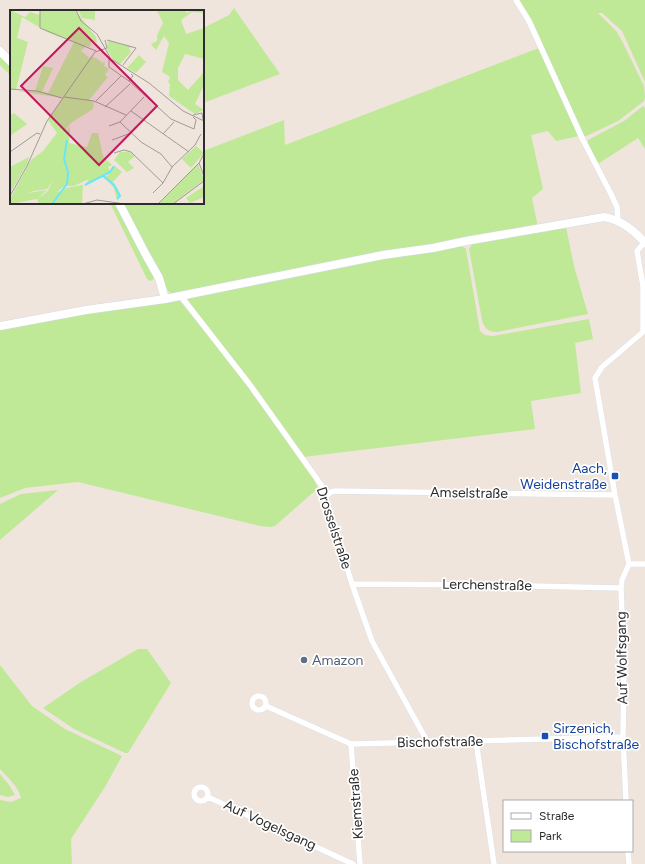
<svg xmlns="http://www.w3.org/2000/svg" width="645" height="864" font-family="Figtree,sans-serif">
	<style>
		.green { fill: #bfe996 }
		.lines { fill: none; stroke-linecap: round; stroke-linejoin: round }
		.street-casing { stroke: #d3d9e6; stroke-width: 6 }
		.secondary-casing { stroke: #d3d9e6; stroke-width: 9 }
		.street { stroke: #fff; stroke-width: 5.5 }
		.secondary { stroke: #fff; stroke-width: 8 }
		.transit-dot { fill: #1a4fb4; stroke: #fff; stroke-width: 1.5 }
		.service-dot { fill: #5c6f8a; stroke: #fff; stroke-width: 1.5 }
		.labels { text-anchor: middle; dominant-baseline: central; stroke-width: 3.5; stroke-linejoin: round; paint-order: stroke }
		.transit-label { font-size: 14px; fill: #164399; stroke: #fff; text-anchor: end }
		.street-label { font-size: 14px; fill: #2c2c2c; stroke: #fff }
		.service-label { font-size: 14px; fill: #4e5e75; stroke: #fff; text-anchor: start }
		.inset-river { fill: none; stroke: #69e7f8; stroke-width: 2 }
		.inset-road { fill: none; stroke: #a19b96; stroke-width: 1 }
		.view { fill: #c2185b; fill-opacity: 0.15; stroke: #c2185b; stroke-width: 2 }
		.inset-edge { fill: none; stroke: #2c2c2c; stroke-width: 2 }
	</style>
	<rect width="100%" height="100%" fill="#efe5dd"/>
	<path class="green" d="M518,0H645V82L622,31L602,13H598L616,31L621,39L644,86L645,97L644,101L618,121L584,137Z
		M234,8L280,74L203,103V28L229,15Z
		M539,48L579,136L556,141L548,131L531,135L543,189L532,198L538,227L175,294L170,293L168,291L162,278L122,203H203V151L284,120L285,145Z
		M0,55L11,66V76L0,65Z
		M643,106L645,108V149L638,138L598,164L587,143L588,140L624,121Z
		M110,203H117C126,222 133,243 145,260C148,266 155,273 153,280L150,281L147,279Z
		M566,227L574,266L588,314L497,332C488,332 484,328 482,320L469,249L472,244Z
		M462,246L466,249L480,331L485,335L493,336L589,319L593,339L575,343L581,393L531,401L535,429L303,457C267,403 228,352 187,301L188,297L346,265Z
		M179,300L241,376L314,480L317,486V489L275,526L270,527L260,526L78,482L25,488L0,498V329L47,320Z
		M58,490L0,540V504L21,494Z
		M138,649H147L171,683L128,753H125L74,729L43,708L81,682Z
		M0,665L32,706L65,729L122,756L105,787L71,839L72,864H0V800L11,802L21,798C19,787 7,777 0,769Z
		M0,774L9,785L15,795L8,797L0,795Z"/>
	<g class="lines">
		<g class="street-casing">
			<path id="street" d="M516,0L529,21L583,140L611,194L617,207L618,220
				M644,243L637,251L643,286V332L602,367L595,378L615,495L629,564H645
				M180,295L250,385L322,486L352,584L372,641L427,741
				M325,497L331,492L335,491L615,495
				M352,584L486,585L621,588
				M252 703a7 7 0 1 1 14 0a7 7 0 1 1-14 0Z
				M266,706L351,744L623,737
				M476,741L494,864
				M351,744L360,864
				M194 794a7 7 0 1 1 14 0a7 7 0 1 1-14 0Z
				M208,797L353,864
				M626,801L623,737L624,669L621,588L622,580L629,564
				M628,851L629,864"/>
		</g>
		<g class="secondary-casing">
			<path id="secondary" d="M0,51L11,62
				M119,203L146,255L159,278L165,299
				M0,326L86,310L165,299L383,255L433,248L466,241L604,217C621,220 634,230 645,243"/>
		</g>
		<use href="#street" class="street"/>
		<use href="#secondary" class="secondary"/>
	</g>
	<g class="transit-dot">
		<rect x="611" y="472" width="8" height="8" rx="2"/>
		<rect x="541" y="732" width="8" height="8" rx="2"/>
	</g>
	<circle class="service-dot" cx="304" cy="660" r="4"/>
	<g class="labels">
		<g class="transit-label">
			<text x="607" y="468">Aach,<tspan x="607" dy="16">Weidenstraße</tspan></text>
			<text x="553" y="728" text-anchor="start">Sirzenich,<tspan x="553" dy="16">Bischofstraße</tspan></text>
		</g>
		<g class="street-label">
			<text transform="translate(469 493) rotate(1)">Amselstraße</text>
			<text transform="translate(334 528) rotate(72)">Drosselstraße</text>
			<text transform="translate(487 585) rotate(1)">Lerchenstraße</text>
			<text transform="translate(622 658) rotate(-91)">Auf Wolfsgang</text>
			<text transform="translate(440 742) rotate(-1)">Bischofstraße</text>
			<text transform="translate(356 804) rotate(-94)">Kiemstraße</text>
			<text transform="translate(270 825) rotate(25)">Auf Vogelsgang</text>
		</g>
		<g class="service-label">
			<text x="312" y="660">Amazon</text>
		</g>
	</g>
	<g transform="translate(10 10)">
		<rect width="194" height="194" fill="#efe5dd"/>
		<path d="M0,0L15,7L20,2L30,5V0H65L86,27L87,33L81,31L80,37L76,36L71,41L80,48L82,46L92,52L90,55L93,52L95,53L94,56L99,59L95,65L98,67L79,90L84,92L83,99L61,113L57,118L54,125L60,116L59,133L77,137L82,123H88L93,146L102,155L98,157L100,161L94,165L97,166L105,156L112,162L103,172L111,185L107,190L104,178L93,165L75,175L79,169L64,176H57L58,173L47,182L51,181L49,185L56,178L73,175L72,194H29L27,189L37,182L43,170L37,179L24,181L18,183L37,180L27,189L0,194V189L21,150L33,141L47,123L38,110L53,88L7,81H25L33,56L43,58L32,82L38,83L64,32L39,23L12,7L7,28L18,32L6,80L0,79ZM68,0H85V10L72,8ZM147,0H175L177,3L182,0H194V3L182,2L171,10L176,24L194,18V49L175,44L168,58V70L178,80L194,62V75L185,94L194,100L185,104L159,86L160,74L158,72L160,67L152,62L159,33L154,26L146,40L141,34L147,31V25L153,13ZM98,31L122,36L119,39L121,42L110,54L103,50L97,39ZM129,45L136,52L126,63L117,58ZM4,103L17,114L0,126V105ZM186,136L194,143L181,158L172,149ZM110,142H119L125,146L118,152L124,158L117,162L104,150ZM19,147L17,154L0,183V157ZM188,154L194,170L162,194H149ZM194,176V187L180,193L176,188Z" fill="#bfe996"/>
		<path class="inset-river" d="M93,166L104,175L110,186L107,189M75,175L100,162L104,156M42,194L57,174L58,162L54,149L57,130"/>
		<path class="inset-road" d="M30,0V18L86,41M66,0L71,11L87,24L101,49L139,73L173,101L194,111M97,30L126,38L113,55M91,41L99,48V57L119,71L123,66L121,64M119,71L161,109L184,119M0,79L27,81L52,88M54,87L84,91L116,105M85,92L111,66M95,97L120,74M121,101L179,142M183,105L192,103L193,110M183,107L186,110L184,119M110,112L131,132L151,144L162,157M99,116L110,112L134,87M153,124L164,112M102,130L121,123M0,142L27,123L30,124M104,143L114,140L121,142L153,173M189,153L194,166M143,183L153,173L162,157L185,135L191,124M0,186L17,156L37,111L85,42L97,38L95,30M73,194L87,190L115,194M148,194L189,153L194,144M163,194L194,171"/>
		<path class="view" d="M69,18L147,96L89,155L11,76Z"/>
		<rect width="194" height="194" class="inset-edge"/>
	</g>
	<rect x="503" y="800" width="130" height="52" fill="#ffffff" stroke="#ababab"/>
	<rect x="511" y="813" width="20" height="6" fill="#ffffff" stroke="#ababab"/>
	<text x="539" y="820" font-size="12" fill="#2c2c2c">Straße</text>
	<rect x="511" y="830" width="20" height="12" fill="#bfe996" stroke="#ababab"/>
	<text x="539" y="840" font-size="12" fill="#2c2c2c">Park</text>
</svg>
